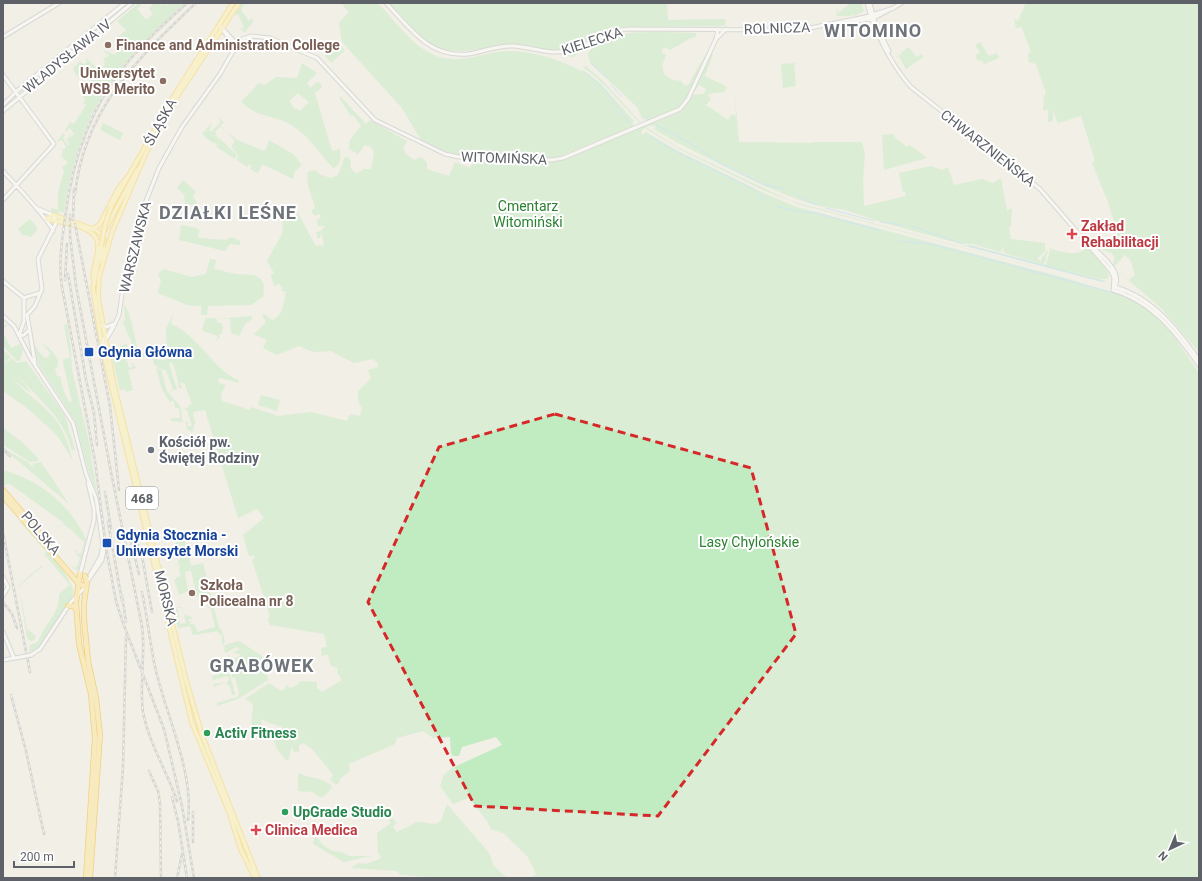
<svg xmlns="http://www.w3.org/2000/svg" width="1202" height="881" font-family="Roboto,sans-serif">
	<style>
		.green { fill: #c1ebc1; fill-rule: evenodd }
		.lines { fill: none; stroke-linecap: round; stroke-linejoin: round }
		.stream { stroke: #a9d9ff; stroke-width: 1 }
		.secondary-casing { stroke: #babdc3; stroke-width: 5 }
		.primary-casing { stroke: #ffd052; stroke-width: 5.5 }
		.highway-casing { stroke: #f8ac00; stroke-width: 6 }
		.secondary { stroke: #fff; stroke-width: 3 }
		.primary { stroke: #fff2ae; stroke-width: 3.5 }
		.highway { stroke: #ffe490; stroke-width: 4.5 }
		.rail-casing { stroke: #b7b8b9; stroke-width: 2.5 }
		.rail { stroke: #fff; stroke-width: 1; stroke-dasharray: 3; stroke-linecap: butt }
		.secondary-bridge-casing { stroke: #babdc3; stroke-width: 5; stroke-linecap: butt }
		.primary-bridge-casing { stroke: #ffd052; stroke-width: 5.5; stroke-linecap: butt }
		.secondary-bridge { stroke: #fff; stroke-width: 3 }
		.primary-bridge { stroke: #fff2ae; stroke-width: 3.5 }
		.marked { fill: none; stroke: #d62828; stroke-width: 3; stroke-dasharray: 8 5; stroke-linejoin: round }
		.education-dot { fill: #8d6e63; stroke: #fff; stroke-width: 1.5 }
		.health-dot { fill: #e0444e; stroke: #fff; stroke-width: 1.5 }
		.transit-dot { fill: #1a4fb4; stroke: #fff; stroke-width: 1.5 }
		.worship-dot { fill: #6b7280; stroke: #fff; stroke-width: 1.5 }
		.leisure-dot { fill: #2e9e5b; stroke: #fff; stroke-width: 1.5 }
		.labels { text-anchor: middle; dominant-baseline: central; stroke-width: 4; stroke-linejoin: round; paint-order: stroke }
		.shield { fill: #fff; stroke: #8e9195; stroke-width: 1 }
		.shield-label { font-size: 13px; font-weight: bold; fill: #5e6268 }
		.street-label { font-size: 14px; fill: #5e6268; stroke: #fff }
		.education-label { font-size: 14px; font-weight: bold; fill: #785e54; stroke: #fff; text-anchor: start }
		.park-label { font-size: 14px; fill: #2b8130; stroke: #fff }
		.health-label { font-size: 14px; font-weight: bold; fill: #be3a42; stroke: #fff; text-anchor: start }
		.transit-label { font-size: 14px; font-weight: bold; fill: #164399; stroke: #fff; text-anchor: start }
		.worship-label { font-size: 14px; font-weight: bold; fill: #5b616d; stroke: #fff; text-anchor: start }
		.leisure-label { font-size: 14px; font-weight: bold; fill: #27864d; stroke: #fff; text-anchor: start }
		.district-label { font-size: 18px; font-weight: bold; letter-spacing: 1px; fill: #6f747a; stroke: #fff }
	</style>
	<rect width="100%" height="100%" fill="#f1efe6"/>
	<path class="green" d="M139,3L141,5L137,9L146,20L153,14L149,8L155,3H159L164,9L160,3L168,5V3H184L137,48L126,63H123L124,64C89,107 72,159 64,213L59,211L58,214L51,211V208L58,210V193L64,171L62,167L67,164V162L61,155L63,152L60,147L63,150L66,147L62,140L57,142L63,133L65,135L63,138L68,146L69,144L66,139L69,137V134L71,137L74,134L70,128L67,130V133L65,130L70,122L74,124L86,105L83,103L85,99L82,94L88,97L79,90L82,86L85,88L98,72L92,69L83,79L76,75L73,68L80,61L83,64L86,63V58L97,68L100,66L102,68L105,65L102,62L104,64L105,60L102,59L109,56L102,49L114,55L123,47L117,38L126,30L117,21Z
		M243,3H245L241,10L249,21L252,18L253,22L245,32L242,31L240,27L242,29L244,27L238,14L236,16L235,14Z
		M343,3H377C395,19 408,42 430,53C456,67 479,53 506,51C531,50 560,60 582,71L583,70L600,83L634,121L632,124L635,126L640,123C621,105 606,83 584,68L585,66L601,79L641,123L645,121V118L643,120L637,107L590,63L588,54C601,25 668,33 696,33V37L691,38L670,50L664,47L661,52L666,55L662,66L664,74L672,80L681,81L685,86L689,84L697,69L708,51L686,99L678,109L555,158L513,157L509,154H487L485,156L458,155L441,150L421,140L402,108L342,42L339,23L349,12L342,4Z
		M388,3H667L668,20L720,19H725L726,21L724,26L618,27L593,38L574,57C554,54 535,45 514,44C499,43 488,49 474,50C430,56 416,32 388,3Z
		M851,3H861L864,11L854,16L852,14L851,16H837L836,9L838,13Z
		M1026,3H1199V352L1162,309L1118,271L1129,280L1135,275L1131,261L1125,255L1114,266L1117,270L1113,266C1118,249 1108,254 1097,247L1118,234L1108,202L1092,163L1095,161L1081,116L1058,123L1053,110V121L1048,122V111L1051,110H1043L1044,96L1046,93L1036,64L1029,62L1028,54L1031,52L1021,26L1019,28H1016L1014,19L1018,21Z
		M980,42L989,56L997,53L999,58L984,64L982,60L978,61L975,56L980,52L975,45Z
		M338,43L345,50L331,63L325,56Z
		M909,47L916,57L922,54L923,57L906,69L899,56L896,57L901,54L909,66L901,53Z
		M711,52L713,54L705,76L727,87L724,92L707,94L711,99L706,105L728,120L732,114L736,116L735,96L739,142L812,143V142H862L865,155L863,177L864,206L906,196L905,192H903L899,173L931,166L942,170L948,167L954,185L982,179L993,183L1001,178L1007,211L1014,207L1012,209L1011,226L1009,227L1011,239L1045,243V251L1037,259L1041,261L1042,257L1048,250L1045,262L1043,264L1005,253L1003,251L1005,245L1000,252L973,244H961L881,222L845,210L818,206L797,199L764,186L678,143L654,129L656,126L654,125L646,127L677,147L791,201L1036,267L798,204L765,191L679,149L645,128L641,131L643,135L646,132L676,150L766,194L797,207L1065,278L1130,298L1143,305L1160,319L1171,332L1199,373V878H531L536,874L528,857L503,833L491,829L487,821L469,798L453,804L440,786L444,775L450,769L502,745L496,737L462,747L459,756H453L451,753L450,737L433,738L423,731L397,738L395,744L349,764L350,771L339,780L340,782L336,785L330,779L333,776L331,772L313,750L304,743L299,745V752L293,751V748H291L289,759L287,761L277,749L274,741L283,736L282,727C275,724 268,723 261,719L262,731L251,733L253,704L245,699L269,683L281,691L285,689L287,685L290,688L296,686L300,681L317,682V688L322,692L342,680L337,672L338,668L331,666L328,655H323L322,658L321,648L327,647L324,634L270,625L268,619L270,616L252,560L255,558L254,555L249,556L243,535L264,518L257,509L238,518L205,410L193,412L195,423L192,432L187,429L185,421L188,422L187,426H192L187,410H183L190,406L188,405L192,404L184,383L180,382L182,388H179C177,379 177,370 171,362L169,364L177,389L170,391L169,390H173L166,370H162L161,368L160,369L154,364L152,356L138,358V356L144,352L156,350L158,360H167L166,329L173,314L171,324C199,336 212,368 239,381V383L220,378L218,379L219,383L226,385L221,393L222,401L250,410L251,407L278,416L311,412L347,421L350,414L359,416L362,409L358,400V391L371,378L368,370L378,367L377,362L372,359L354,363L331,351L313,352L299,346L277,355L263,348L267,340L254,334L266,322L262,316L264,314L272,320C283,317 284,301 286,291L284,292L281,290L283,288L279,284L274,286L271,275L274,273L267,261L282,234L283,222L276,216L282,212L296,211C302,218 310,237 316,246L324,245L321,232L320,238L318,239L316,232L321,231L325,226H318L317,220L321,217L322,218L319,214L315,216L311,211L315,208C313,198 305,183 308,172L315,170L321,175L331,178L338,175L344,158L348,157L351,161L350,167L356,174L364,169H370L372,166L374,152L371,147L365,145L358,154L349,149L350,140L361,126L354,116H351L340,99V96L366,124L370,120L407,141L403,148L407,155L414,160L421,157L427,163V169L449,176L455,162L470,168L474,160L557,161L675,114L685,107L692,95L704,94L706,89L699,85L693,93Z
		M302,63L317,73L307,83L310,88L317,82L321,84L322,87L315,93L332,151L340,149C341,157 341,166 333,168C318,151 305,130 283,121C265,114 258,117 241,102L259,83L265,85L276,77L297,78ZM298,93L309,102L300,111L294,108L289,101Z
		M794,63L796,86L783,88L781,64Z
		M217,116L224,122L220,126L226,131L220,127L215,132L217,135H211L217,136V139L219,138V139H220L237,155L235,159L215,146L218,145L214,142V144L202,134L204,131L209,132L205,130L212,123L209,130L211,132L221,122Z
		M103,123L123,133L120,140L100,130Z
		M227,132L237,140L265,151L269,140L293,154L302,165L295,171L293,179L262,164L258,173L250,169L252,166L249,164L247,167L237,160L238,155L231,146L235,141Z
		M894,134L895,138L907,147L909,145L911,146L927,158L884,170L882,135Z
		M183,180L196,192L193,196L198,206L185,204L184,194L177,188Z
		M30,219L38,229L31,237L25,235L23,236L18,229Z
		M181,225L197,228L200,231L198,235L199,238L226,240L231,237L240,241V245L230,244L225,251L179,240Z
		M1047,243L1049,248C1063,252 1075,258 1088,247L1107,271L1109,276L1107,279H1101L1046,265L1050,250Z
		M962,245H970L1107,281L1103,282Z
		M210,259L216,260L214,269L236,274L254,275L261,279L264,285L263,297L251,305L208,306L207,315H201V306L187,305L158,293L161,280L158,274L163,269L192,277L206,274Z
		M124,305C131,311 134,339 139,351L137,355L123,323L124,319L128,331L125,320Z
		M252,316L253,318L245,324L239,336L231,333L230,319H217Z
		M206,318H215L218,323H222L223,328L221,335L218,334L220,337L215,341L218,336L203,331L202,329Z
		M9,324L4,328V334L11,348L20,344L23,350L20,360L17,361L3,346V326Z
		M67,324L71,350L72,370L91,451C90,458 96,482 97,492L89,473L75,421L39,365L34,348L36,346L38,351L45,358L48,357L50,353L42,343C47,346 57,355 58,361C58,363 57,365 58,367L55,368L57,377L60,376L63,389L69,402H72L63,362L64,359L70,358L64,325Z
		M127,344L130,352L125,355L129,368L133,367L131,363H132L136,368L128,370L133,390L126,392L125,389L120,390L112,356L121,354L120,346Z
		M3,349L11,357L6,362L7,363L12,358L17,363L26,361L65,416L75,450H72C62,414 39,401 16,373L32,394L11,378C44,411 60,410 73,460L56,434L27,408L3,391V364L5,362L3,359Z
		M156,367L160,370L161,369L167,391L180,406L183,422L171,421V418H180L179,408H175L174,401L170,402L162,390Z
		M261,395L280,400L277,411L258,405Z
		M3,428L22,442L38,458V461L30,462L3,445Z
		M3,448L29,463L32,467L34,466L32,464L41,462L69,504Z
		M3,470C40,480 70,505 86,539L78,570L74,569L68,562L75,569L76,567L74,566H77L80,558L74,551L76,550V553L81,554L84,542L65,524L74,532L63,524L50,534L64,523L10,484L3,485Z
		M18,520L24,524C35,536 77,580 73,595L40,647L29,653L30,645L38,642C44,624 60,615 59,594L70,585L45,555L46,551Z
		M183,533L191,566L203,563L219,628L222,630L225,642L222,645V636L217,631H219L193,635L190,626L179,628V631L173,608L181,607L183,615L181,608H177L180,624L186,623L184,614L192,617L193,619H189V622L193,621L189,624H194L198,632L215,627L211,609L208,608L206,600H208L207,597H197L191,570L185,572L188,591L179,595L174,579L176,580V578L181,576L179,570L180,565H174L179,564L178,560H180L177,551L176,555L172,556L176,554L174,547L177,546L173,537L164,538Z
		M41,566H43L19,586L27,629L36,636L34,640L31,641L27,638L19,585Z
		M239,641L262,656L268,680L238,699L217,706V703L238,697L239,692L235,678L232,677L231,672L233,670L228,660V654L233,660L241,655L233,652L241,649L236,647L226,653L224,651L225,645Z
		M229,671L235,694L234,695H232L230,687L226,683L229,680L228,676L217,679L216,676V679L213,680L214,684L225,682L214,687L212,676Z
		M298,773C311,779 318,776 331,785L332,788L322,798L312,792L298,791Z
		M447,804L489,853L494,866L507,878H448L401,875L397,871L351,868L359,863L366,864L380,859L381,857L378,853L377,833L391,823L389,820L393,818L396,823L393,827L397,832L417,822L435,824L441,821Z
		M315,835L323,845L332,851L341,852L349,856H371L344,862L313,844Z"/>
	<g class="lines">
		<path class="stream" d="M592,64L609,79
			M586,73L604,89L630,124
			M611,85L621,96
			M645,116L649,120
			M656,125L700,149L718,162L763,184L784,189
			M651,137L675,151L751,188L767,201
			M794,193L808,202L817,204
			M775,206L802,212L816,213L881,231
			M826,208L874,221
			M881,222L902,225
			M912,226L961,243
			M899,241L931,244L1114,293
			M969,246L1101,281"/>
		<g class="secondary-casing">
			<path id="secondary" d="M386,3C410,28 429,58 468,54C483,52 497,45 513,46C533,47 550,56 571,50C591,45 606,31 627,29L800,30L865,17L894,8
				M867,3C873,30 893,67 911,87L1040,189L1111,271L1114,278L1113,290C1153,302 1176,333 1199,365
				M870,3L875,23L889,51
				M832,24L837,25L874,18L902,3
				M222,28L230,41L233,51
				M3,37L59,3
				M716,39L726,29
				M231,43L251,36L270,38L317,58L375,120L445,154L464,158L552,160L563,158L680,109L688,99L716,39L718,29
				M3,75L54,144L3,200
				M3,105L18,90L125,3
				M3,111L132,3
				M3,171C12,181 51,222 53,231
				M1095,249C1104,258 1122,272 1115,287C1153,298 1177,329 1199,360
				M3,281L24,298
				M3,316L14,326L31,359L73,423L86,474L96,498L104,551L102,560L87,582
				M102,325L107,327L113,324
				M19,336L24,321V299L26,297L40,293
				M19,336L24,335L29,330
				M104,339L107,338L112,330L119,315L124,281L139,219L159,168L182,127L220,74L235,48L233,40L221,27
				M102,345L113,326
				M35,363L27,315L35,306L42,289L38,259L56,223L53,215L36,208
				M80,574L94,520V509L88,482
				M90,575L101,556L102,549
				M3,577L8,587L3,596
				M3,632L14,658
				M31,655L40,649L71,602L86,586
				M3,660L21,657"/>
		</g>
		<g class="primary-casing">
			<path id="primary" d="M239,3L180,92L146,153L112,232L99,277L98,297L113,381L186,680L202,735L258,878
				M111,207L172,99L233,3
				M47,219C61,223 100,225 98,247C98,258 93,267 93,278
				M47,219L53,215L96,230L102,235
				M93,229L100,224L118,189L129,175
				M105,230L137,170
				M101,247L93,288L102,346L192,723L229,812L241,850L255,878
				M102,262L104,239"/>
		</g>
		<g class="highway-casing">
			<path id="highway" d="M3,490L49,544
				M3,496L79,584L83,586L87,584
				M80,574L76,602L79,644L91,694L95,738L86,878
				M85,576L87,582L84,603V619L88,661L96,698L100,734L90,878
				M68,606H73L76,609"/>
		</g>
		<use href="#secondary" class="secondary"/>
		<use href="#primary" class="primary"/>
		<use href="#highway" class="highway"/>
		<g class="rail-casing">
			<path id="rail" d="M187,3C166,22 145,41 127,63C89,108 72,161 65,218C62,242 58,263 62,287L95,461L106,548L116,601L123,623L164,729L182,806L194,878
				M75,194C84,109 137,59 196,3
				M70,215V236L76,286L110,467L142,626C146,654 139,683 143,712C149,744 167,771 177,801
				M73,220L74,189
				M75,224L110,406L119,490
				M68,274L86,380L94,413L97,445
				M65,280L67,244
				M3,449L10,456
				M105,492L111,528
				M108,522L122,601
				M3,533L30,672
				M129,533L139,574
				M136,540L142,556L152,612
				M142,592C148,619 150,648 157,675C168,719 194,775 188,820
				M122,595L126,622
				M3,602L12,614L17,628
				M11,695L26,751L44,834
				M149,771L158,791L160,803L161,878
				M172,797L178,821L187,878
				M193,812V842
				M115,878L123,767L126,636
				M177,878L182,854"/>
		</g>
		<use href="#rail" class="rail"/>
		<g class="secondary-bridge-casing">
			<path id="secondary-bridge" d="M21,657L31,655"/>
		</g>
		<g class="primary-bridge-casing">
			<path id="primary-bridge" d="M101,247L105,225L111,207"/>
		</g>
		<use href="#secondary-bridge" class="secondary-bridge"/>
		<use href="#primary-bridge" class="primary-bridge"/>
	</g>
	<path d="M0 0H1202V881H0ZM555,414L751,468L796,634L658,816L475,806L368,602L439,447Z" fill="#f1efe6" fill-opacity=".55" fill-rule="evenodd"/>
	<path class="marked" d="M555,414L751,468L796,634L658,816L475,806L368,602L439,447Z"/>
	<g class="education-dot">
		<circle cx="108" cy="45" r="4"/>
		<circle cx="163" cy="81" r="4"/>
		<circle cx="192" cy="593" r="4"/>
	</g>
	<g class="health-dot">
		<path d="M1070 228h4v4h4v4h-4v4h-4v-4h-4v-4h4z"/>
		<path d="M254 824h4v4h4v4h-4v4h-4v-4h-4v-4h4z"/>
	</g>
	<g class="transit-dot">
		<rect x="84" y="347" width="10" height="10" rx="2"/>
		<rect x="102" y="538" width="10" height="10" rx="2"/>
	</g>
	<circle class="worship-dot" cx="151" cy="450" r="4"/>
	<g class="leisure-dot">
		<circle cx="207" cy="733" r="4"/>
		<circle cx="285" cy="812" r="4"/>
	</g>
	<g class="labels">
		<rect class="shield" x="126" y="487" width="32" height="22" rx="3"/>
		<g class="shield-label">
			<text x="142" y="498">468</text>
		</g>
		<g class="street-label">
			<text transform="translate(777 28) rotate(-2)">ROLNICZA</text>
			<text transform="translate(592 41) rotate(-18)">KIELECKA</text>
			<text transform="translate(67 56) rotate(-39)">WŁADYSŁAWA IV</text>
			<text transform="translate(160 122) rotate(-61)">ŚLĄSKA</text>
			<text transform="translate(988 148) rotate(38)">CHWARZNIEŃSKA</text>
			<text transform="translate(504 158) rotate(2)">WITOMIŃSKA</text>
			<text transform="translate(135 247) rotate(-76)">WARSZAWSKA</text>
			<text transform="translate(41 533) rotate(50)">POLSKA</text>
			<text transform="translate(166 598) rotate(76)">MORSKA</text>
		</g>
		<g class="education-label">
			<text x="116" y="45">Finance and Administration College</text>
			<text x="155" y="73" text-anchor="end">Uniwersytet<tspan x="155" dy="16">WSB Merito</tspan></text>
			<text x="200" y="585">Szkoła<tspan x="200" dy="16">Policealna nr 8</tspan></text>
		</g>
		<g class="park-label">
			<text x="528" y="206">Cmentarz<tspan x="528" dy="16">Witomiński</tspan></text>
			<text x="749" y="542">Lasy Chylońskie</text>
		</g>
		<g class="health-label">
			<text x="1081" y="226">Zakład<tspan x="1081" dy="16">Rehabilitacji</tspan></text>
			<text x="265" y="830">Clinica Medica</text>
		</g>
		<g class="transit-label">
			<text x="98" y="352">Gdynia Główna</text>
			<text x="116" y="535">Gdynia Stocznia -<tspan x="116" dy="16">Uniwersytet Morski</tspan></text>
		</g>
		<g class="worship-label">
			<text x="159" y="442">Kościół pw.<tspan x="159" dy="16">Świętej Rodziny</tspan></text>
		</g>
		<g class="leisure-label">
			<text x="215" y="733">Activ Fitness</text>
			<text x="293" y="812">UpGrade Studio</text>
		</g>
		<g class="district-label">
			<text x="873" y="30">WITOMINO</text>
			<text x="228" y="212">DZIAŁKI LEŚNE</text>
			<text x="262" y="665">GRABÓWEK</text>
		</g>
	</g>
	<rect width="1202" height="881" fill="none" stroke="#5e6268" stroke-width="8"/>
	<g transform="translate(1170 849) rotate(224)" stroke="#ffffff" stroke-width="3" paint-order="stroke">
	<path d="M0-3L7 15L0 10L-7 15Z" fill="#5e6268"/>
	<text y="-6" font-size="11" font-weight="bold" text-anchor="middle" fill="#5e6268">N</text>
	</g>
	<path d="M14 861v6h60v-6" fill="none" stroke="#5e6268" stroke-width="2"/>
	<text x="20" y="861" font-size="12" fill="#5e6268" stroke="#ffffff" stroke-width="3" paint-order="stroke">200 m</text>
</svg>
